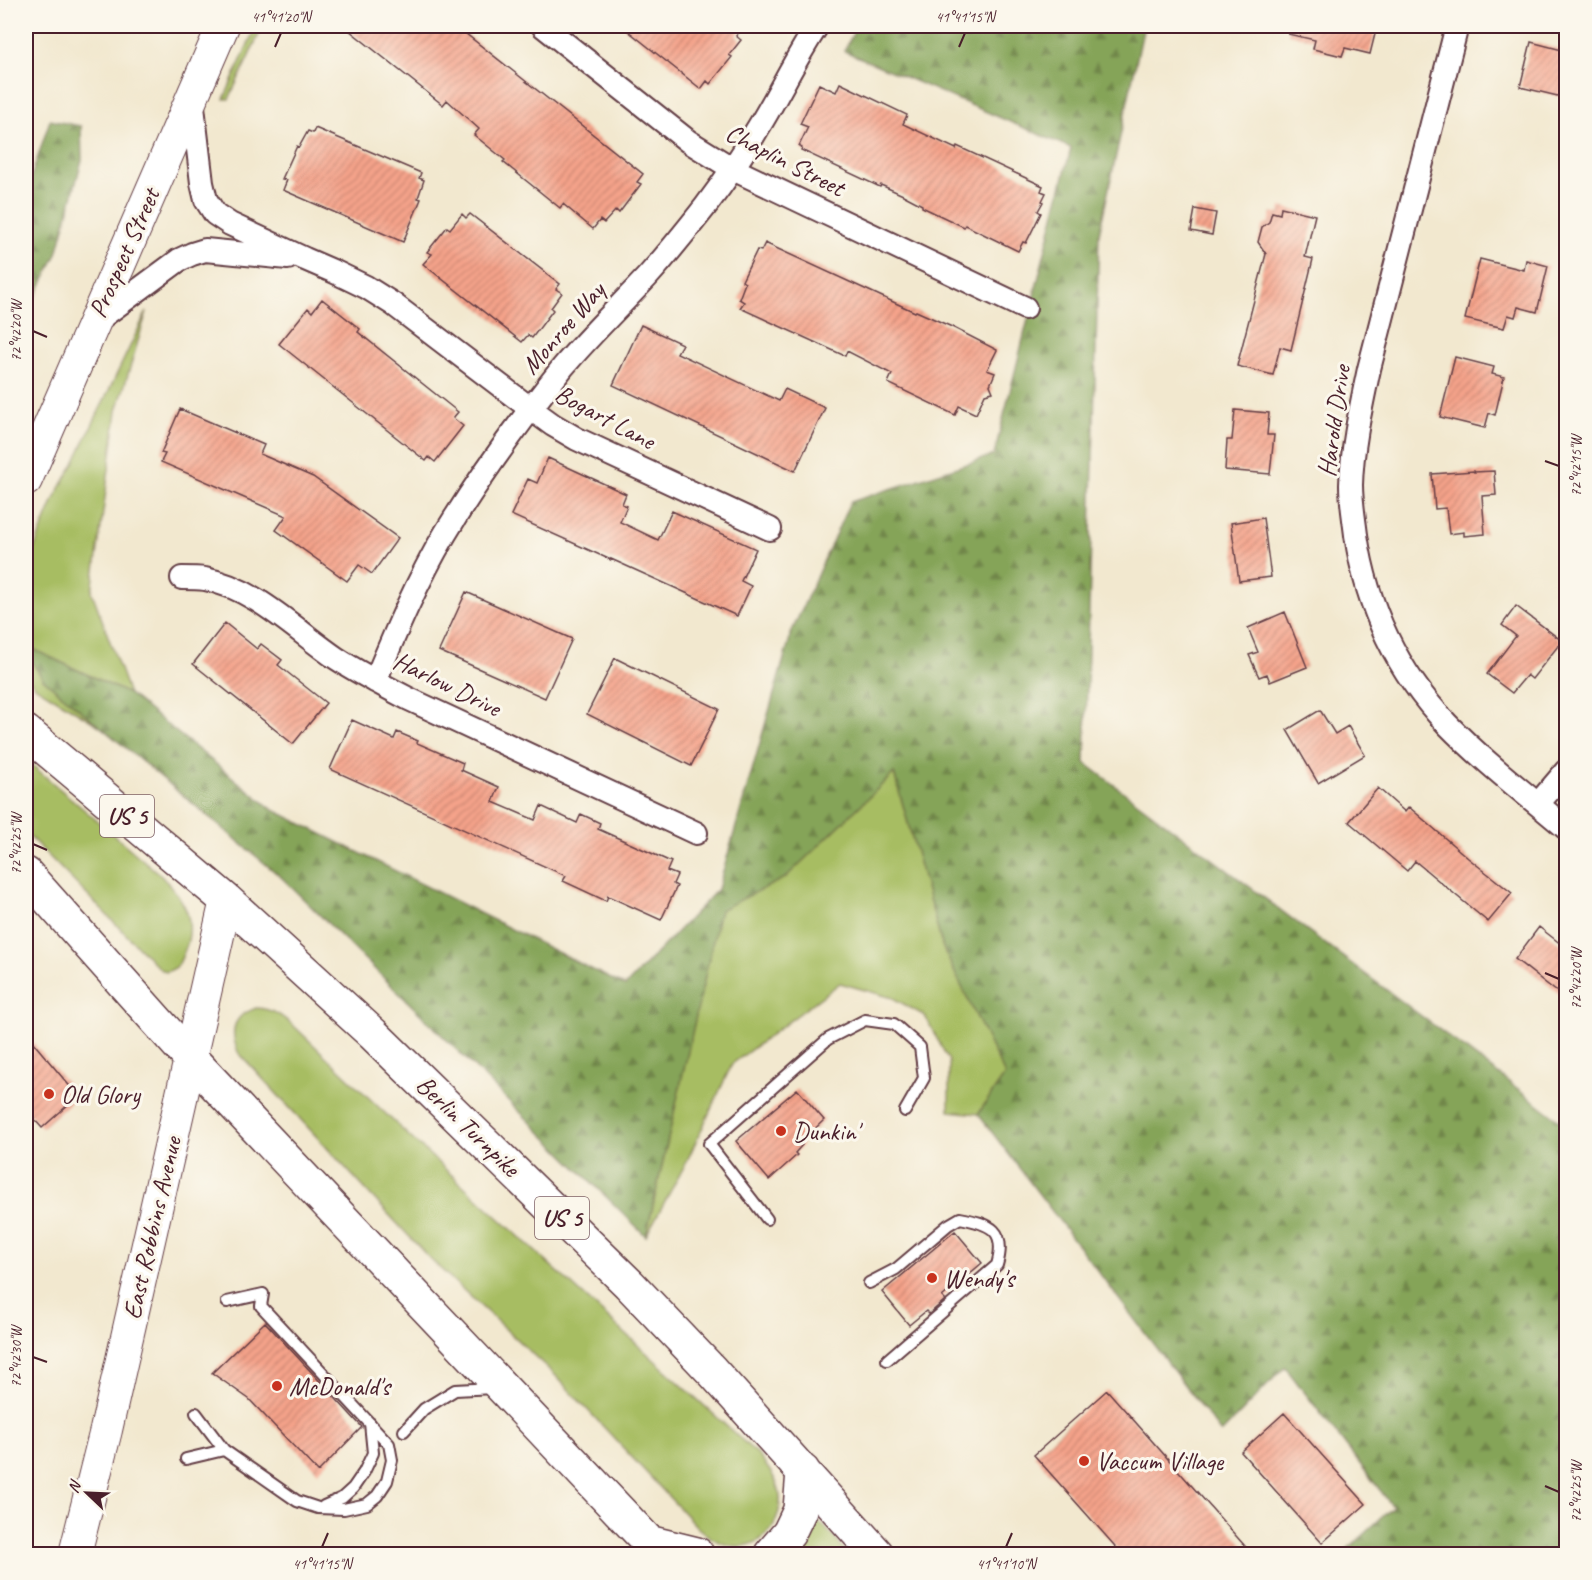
<svg xmlns="http://www.w3.org/2000/svg" width="1592" height="1580" font-family="Caveat,sans-serif">
	<style>
		.green { fill: #a7bd62; stroke: #786e46; stroke-width: 1.5 }
		.forest { fill: url(#forest-firs); stroke: #686242; stroke-width: 1.5 }
		.building { fill: url(#building-hatch) }
		.lines { fill: none; stroke-linecap: round; stroke-linejoin: round }
		.lane-casing { stroke: #633d44; stroke-width: 14 }
		.street-casing { stroke: #633d44; stroke-width: 26 }
		.secondary-casing { stroke: #633d44; stroke-width: 34 }
		.highway-casing { stroke: #633d44; stroke-width: 36 }
		.lane { stroke: #fff; stroke-width: 10 }
		.street { stroke: #fff; stroke-width: 22 }
		.secondary { stroke: #fff; stroke-width: 32 }
		.highway { stroke: #fff; stroke-width: 33 }
		.ticks { fill: none; stroke: #4a1f2b; stroke-width: 2 }
		.poi-dot { fill: #c8321e; stroke: #fbf7ec; stroke-width: 2 }
		.labels { text-anchor: middle; dominant-baseline: central; stroke-width: 6; stroke-linejoin: round; paint-order: stroke }
		.shield { fill: #fbf7ec; stroke: #7f6065; stroke-width: 1.5 }
		.shield-label { font-size: 24px; font-weight: bold; fill: #4a1f2b }
		.street-label { font-size: 26px; fill: #4a1f2b; stroke: #fbf7ec }
		.poi-label { font-size: 26px; fill: #4a1f2b; stroke: #fbf7ec; text-anchor: start }
		.neatline { fill: none; stroke: #4a1f2b; stroke-width: 2 }
		.ticks-label { font-size: 15px; text-anchor: middle; fill: #4a1f2b }
	</style>
	<defs>
		<pattern id="forest-firs" width="22" height="20" patternUnits="userSpaceOnUse" patternTransform="scale(1.5)"><rect width="22" height="20" fill="#85a458"/><path d="M5 1l3.5 6h-7zM16 11l3.5 6h-7z" fill="#6f8549"/></pattern>
		<pattern id="building-hatch" width="6" height="6" patternUnits="userSpaceOnUse" patternTransform="scale(1.5)"><rect width="6" height="6" fill="#f5a38a"/><path d="M-1 1l2-2M0 6l6-6M5 7l2-2" fill="none" stroke="#c88471"/></pattern>
	</defs>
	<rect width="100%" height="100%" fill="#fbf7ec"/>
	<filter id="ink" filterUnits="userSpaceOnUse"><feTurbulence type="fractalNoise" baseFrequency=".0167" numOctaves="2"/><feDisplacementMap in="SourceGraphic" scale="12" xChannelSelector="R" yChannelSelector="G"/><feConvolveMatrix kernelMatrix="1 2 1 2 8 2 1 2 1" color-interpolation-filters="sRGB"/></filter>
	<filter id="wash" filterUnits="userSpaceOnUse"><feTurbulence type="fractalNoise" baseFrequency=".008" numOctaves="4" result="noise"/><feDisplacementMap in="SourceGraphic" scale="24" xChannelSelector="R" yChannelSelector="G"/><feGaussianBlur stdDeviation="1.35" result="paint"/><feColorMatrix in="noise" values="0 0 0 0 0 0 0 0 0 0 0 0 0 0 0 0 0 1.4 0 .05"/><feComposite in="paint" operator="in"/></filter>
	<g filter="url(#wash)">
		<rect width="100%" height="100%" fill="#f2e8cf"/>
		<path class="green" d="M256,26H263L229,99H224Z
			M147,311L117,411L92,592L129,694L26,646V568L55,497L74,463Z
			M26,652L43,679L101,727L36,687L26,677Z
			M26,760L157,872C181,895 199,918 184,952C179,964 179,968 166,972L160,969L26,833Z
			M894,773L943,948L1005,1075L978,1114L949,1111V1061L925,1016L893,998L840,983L732,1064L686,1163L646,1236L720,909L785,878Z
			M256,1008C274,1009 282,1016 295,1027L410,1137L755,1452C766,1465 779,1480 780,1497C782,1529 754,1556 722,1543C713,1540 705,1534 698,1528L555,1375L431,1260L238,1052C233,1040 230,1025 242,1015C246,1012 252,1010 256,1008Z
			M815,1522H818L823,1525L848,1554H794Z"/>
		<path class="forest" d="M857,26H1144L1099,234L1085,763L1566,1125V1554H1342L1393,1507L1285,1367L1221,1433L978,1114L1005,1075L943,948L894,773L785,878L720,910L646,1236L281,877L43,679L26,652V646L129,694L272,809L625,986L718,889L792,631L850,502L994,455L1071,148L844,51Z
			M50,120L81,126L82,160L57,254L26,315V206L31,177Z"/>
		<g id="blocks">
			<path class="building" d="M344,26H456L643,174L637,182L641,184L619,213L616,210L604,223L600,220L593,229L563,204L560,208L503,162L505,160L474,135L479,129L447,100L443,105Z
				M622,26H744L736,36L741,40L729,55L732,57L710,84L707,81L701,89Z
				M1289,26H1377L1370,54L1345,48L1342,56L1313,49L1315,40L1288,34Z
				M1531,42L1566,51V98L1520,87Z
				M840,83L907,115L903,124L956,149L957,146L1043,186L1041,191L1046,193L1042,201L1043,202L1038,211L1041,213L1026,243L1023,242L1018,251L965,225L964,227L922,207V205L903,195L881,185L880,187L801,150L802,148L799,146L808,127L800,124L819,84L836,92Z
				M315,128L421,173L419,178L424,180L418,198L421,199L403,242L283,190L287,180L282,179L297,146L299,147L308,131L313,133Z
				M1281,207L1315,215L1305,257L1313,259L1291,350L1280,347L1273,375L1237,366L1266,254L1258,242L1262,227L1269,222L1272,212L1280,214Z
				M1195,209L1216,213L1212,235L1191,231Z
				M462,214L466,218L470,214L560,284L556,289L562,293L551,308L553,310L532,338L528,335L522,342L423,264L432,254L427,252L447,227L450,229Z
				M765,243L915,312L916,311L952,327L997,350L987,370L995,373L990,385L993,392L985,394L976,414L959,406L955,415L888,383L892,374L847,351L845,356L740,308L744,302L739,299L745,283L742,281L757,250L761,251Z
				M1480,259L1524,270L1526,260L1548,266L1537,312L1518,307L1515,317L1508,315L1504,328L1465,319Z
				M322,299L360,329L358,332L458,412L453,418L463,426L435,462L429,457L426,461L279,344L308,308L312,312Z
				M641,325L682,344L677,353L779,401L785,389L825,408L795,471L613,385Z
				M1455,357L1494,367L1492,374L1504,377L1495,415L1489,413L1485,428L1440,417Z
				M180,409L264,445L260,454L313,477L398,538L372,574L359,565L347,581L276,530L286,516L161,462L165,454L161,453Z
				M1235,410L1269,413L1267,435H1274L1270,474L1225,470L1227,440H1232Z
				M548,458L626,494L622,504L627,506L620,522L658,540L672,511L756,549L741,581L751,586L737,616L611,559V560L511,515L528,479L537,483Z
				M1474,471V472L1494,471L1496,495L1482,496L1485,534L1464,536V532L1449,534L1446,508L1435,509L1432,474Z
				M1263,518L1271,577L1239,581L1231,523Z
				M466,592L572,639L545,698L439,651Z
				M1516,606L1562,641L1532,679L1527,675L1512,693L1487,674L1516,636L1502,625Z
				M1285,612L1307,667L1270,682L1267,674L1259,677L1249,655L1258,652L1248,628Z
				M225,623L257,649L261,644L282,660L278,665L326,703L293,744L193,664Z
				M615,658L719,709L691,766L587,714Z
				M1320,710L1335,734L1348,726L1365,755L1318,783L1287,730Z
				M352,720L394,739L397,732L418,741L417,743L463,763L461,770L499,787L493,802L535,820L541,806L577,823L581,814L600,823L598,829L671,862L667,871L677,875L673,884L677,886L661,920L608,896L606,901L563,881L566,876L330,769Z
				M1378,788L1405,812L1409,807L1468,858L1512,893L1488,922L1415,861L1407,871L1349,822Z
				M1539,927L1566,948V999L1515,959Z
				M26,1034L78,1096L42,1128L26,1110Z
				M797,1089L824,1120L801,1142L802,1145L795,1153L797,1155L769,1180L736,1141Z
				M955,1231L982,1263L942,1297L945,1300L929,1314L926,1311L909,1325L882,1292Z
				M265,1322L362,1427L318,1472L249,1399L212,1373Z
				M1107,1390L1252,1554H1122L1034,1455Z
				M1284,1413L1366,1504L1322,1543L1241,1452Z"/>
		</g>
	</g>
	<g filter="url(#ink)">
		<use href="#blocks" fill-opacity="0" stroke="#633d44" stroke-width="1.5"/>
		<g class="lines">
			<g class="lane-casing">
				<path id="lane" d="M767,1219L709,1144L828,1039L865,1020L894,1024L920,1047L924,1078L905,1111
					M869,1283L896,1269L948,1225L960,1218C991,1224 1007,1230 997,1265L887,1360
					M196,1413L224,1450L297,1501L318,1508L344,1509L367,1504L377,1496L387,1481L392,1460L389,1444L261,1306L263,1294L227,1302
					M404,1431L424,1409L455,1390L493,1388
					M186,1459L224,1450
					M324,1506L342,1498L353,1488L364,1472L373,1453L370,1423"/>
			</g>
			<g class="street-casing">
				<path id="street" d="M543,26L688,141L733,169L1025,308
					M1457,26L1369,369C1361,407 1352,446 1351,485C1351,502 1354,518 1356,535C1367,608 1396,670 1447,724C1484,762 1526,794 1566,828
					M192,98L202,183L206,200L215,214L230,224L305,259L335,272L366,287L393,304L531,409L553,425L577,439L770,529
					M95,322L179,260L192,254L205,250L288,258
					M182,578C190,578 198,578 205,579C255,588 295,630 336,658C359,673 384,686 409,699L696,833
					M375,681C396,631 417,581 445,534C480,476 521,420 563,367C589,336 619,307 647,277C667,255 686,231 705,207C724,182 742,156 758,128C779,94 795,59 817,26
					M1538,804L1566,771"/>
			</g>
			<g class="secondary-casing">
				<path id="secondary" d="M26,480L223,26
					M75,1554L106,1430L226,900"/>
			</g>
			<g class="highway-casing">
				<path id="highway" d="M26,732L74,772L226,900L373,1034L629,1284L712,1371L877,1554
					M26,874L190,1058L660,1554
					M648,1542L697,1554
					M771,1554L789,1533L800,1510L803,1471"/>
			</g>
			<use href="#lane" class="lane"/>
			<use href="#street" class="street"/>
			<use href="#secondary" class="secondary"/>
			<use href="#highway" class="highway"/>
		</g>
	</g>
	<path class="ticks" d="M275,47L281,33M959,47L965,33M33,331L47,337M1545,461L1559,466M33,844L47,850M1545,973L1559,979M33,1357L47,1362M1545,1486L1559,1492M322,1547L328,1533M1006,1547L1012,1533"/>
	<g class="poi-dot">
		<circle cx="49" cy="1094" r="6"/>
		<circle cx="781" cy="1131" r="6"/>
		<circle cx="932" cy="1278" r="6"/>
		<circle cx="277" cy="1386" r="6"/>
		<circle cx="1084" cy="1461" r="6"/>
	</g>
	<g class="labels">
		<g class="shield">
			<rect x="100" y="795" width="54" height="42" rx="4.5"/>
			<rect x="535" y="1197" width="54" height="42" rx="4.5"/>
		</g>
		<g class="shield-label">
			<text x="127" y="816">US 5</text>
			<text x="562" y="1218">US 5</text>
		</g>
		<g class="street-label">
			<text transform="translate(785 160) rotate(27)">Chaplin Street</text>
			<text transform="translate(124 253) rotate(-66)">Prospect Street</text>
			<text transform="translate(563 328) rotate(-49)">Monroe Way</text>
			<text transform="translate(605 417) rotate(28)">Bogart Lane</text>
			<text transform="translate(1334 421) rotate(-82)">Harold Drive</text>
			<text transform="translate(447 684) rotate(26)">Harlow Drive</text>
			<text transform="translate(468 1126) rotate(44)">Berlin Turnpike</text>
			<text transform="translate(152 1228) rotate(-77)">East Robbins Avenue</text>
		</g>
		<g class="poi-label">
			<text x="61" y="1094">Old Glory</text>
			<text x="793" y="1131">Dunkin'</text>
			<text x="944" y="1278">Wendy's</text>
			<text x="289" y="1386">McDonald's</text>
			<text x="1096" y="1461">Vaccum Village</text>
		</g>
	</g>
	<rect width="1592" height="1580" fill="none" stroke="#fbf7ec" stroke-width="66"/>
	<g transform="translate(87 1493) rotate(293)" stroke="#fbf7ec" stroke-width="4.5" paint-order="stroke">
	<path d="M0-4.5L10 22L0 15L-10 22Z" fill="#4a1f2b"/>
	<text y="-9" font-size="16" font-weight="bold" text-anchor="middle" fill="#4a1f2b">N</text>
	</g>
	<rect x="33" y="33" width="1526" height="1514" class="neatline"/>
	<g class="ticks-label">
		<text x="281" y="22">41°41'20"N</text>
		<text x="965" y="22">41°41'15"N</text>
		<text transform="translate(16 331) rotate(-90)" y="5">72°42'20"W</text>
		<text transform="translate(1576 466) rotate(-90)" y="5">72°42'15"W</text>
		<text transform="translate(16 844) rotate(-90)" y="5">72°42'25"W</text>
		<text transform="translate(1576 979) rotate(-90)" y="5">72°42'20"W</text>
		<text transform="translate(16 1357) rotate(-90)" y="5">72°42'30"W</text>
		<text transform="translate(1576 1492) rotate(-90)" y="5">72°42'25"W</text>
		<text x="322" y="1569">41°41'15"N</text>
		<text x="1006" y="1569">41°41'10"N</text>
	</g>
</svg>
